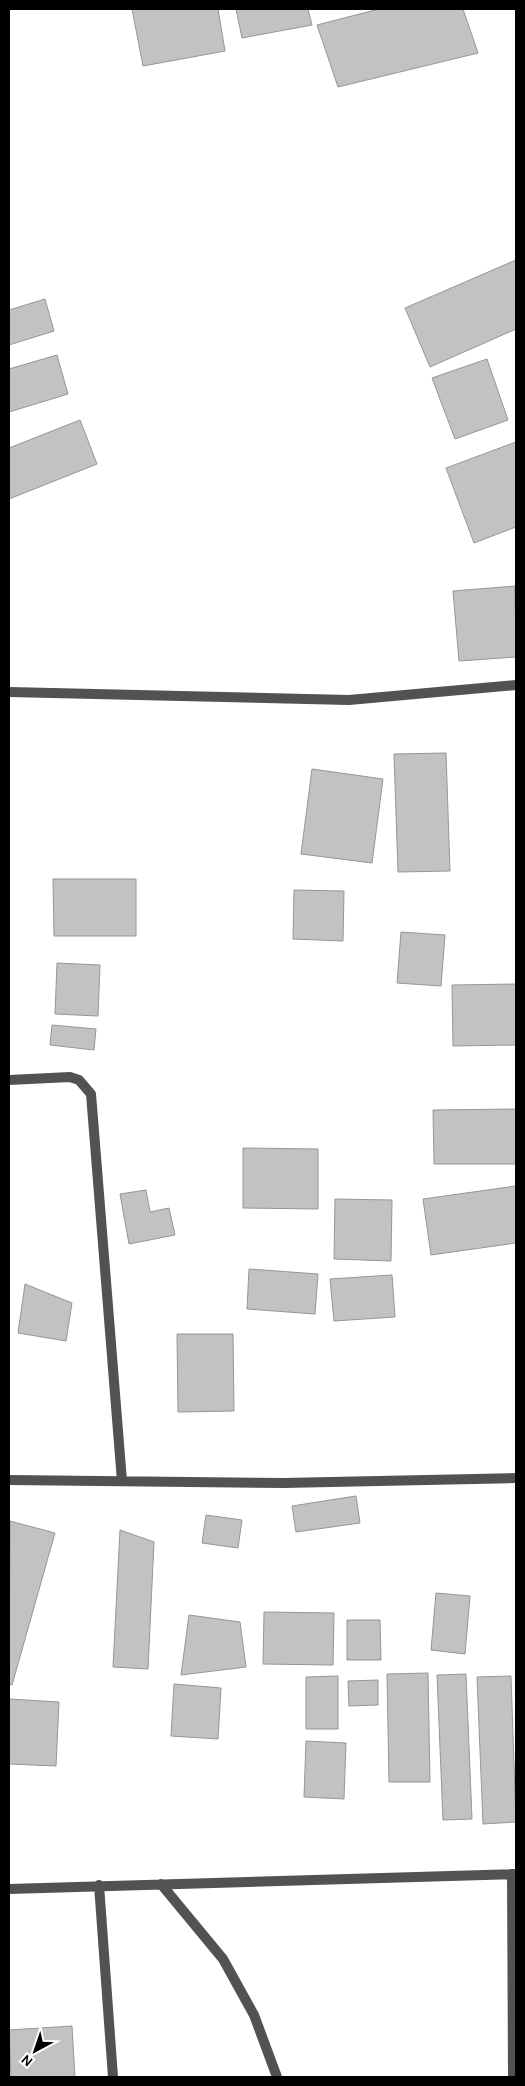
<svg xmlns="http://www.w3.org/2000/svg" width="525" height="2086" font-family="Karla,sans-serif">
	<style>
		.building { fill: #c2c2c2; stroke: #969696 }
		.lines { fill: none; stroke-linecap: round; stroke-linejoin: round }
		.minor { stroke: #525252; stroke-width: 10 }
	</style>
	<rect width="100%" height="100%" fill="#fff"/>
	<path class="building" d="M132,9H218L225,51L143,66Z
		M236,9H308L312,25L242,38Z
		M379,9H463L478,53L338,87L317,25Z
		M516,260V329L430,367L405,308Z
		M45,299L54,331L9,345V310Z
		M57,355L68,394L9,412V369Z
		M487,359L508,420L455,439L432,378Z
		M80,420L97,464L9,499V448Z
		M516,442V527L474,543L446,468Z
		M515,586L516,657L459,661L453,591Z
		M446,753L450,871L398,872L394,754Z
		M312,769L383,779L372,863L301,854Z
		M53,879H136V936H54Z
		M294,890L344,891L343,941L293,939Z
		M401,932L445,935L441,986L397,983Z
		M57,963L100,965L98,1016L55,1014Z
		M516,984V1045L453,1046L452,985Z
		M52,1025L96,1029L94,1050L50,1045Z
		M516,1109V1164H434L433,1110Z
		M243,1148L318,1149V1209L243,1208Z
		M516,1186V1243L431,1255L423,1199Z
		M146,1190L150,1212L169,1208L175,1235L129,1244L120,1194Z
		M335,1199L392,1200L391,1261L334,1259Z
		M249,1269L318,1274L315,1314L247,1309Z
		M392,1275L395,1317L334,1321L330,1279Z
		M25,1284L72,1303L66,1341L18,1333Z
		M177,1334H233L234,1411L178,1412Z
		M356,1496L360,1523L296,1532L292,1506Z
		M206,1515L242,1520L238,1548L202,1543Z
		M10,1521L55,1533L12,1685L9,1684Z
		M120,1530L154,1542L148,1669L113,1667Z
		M436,1593L470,1596L465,1654L431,1650Z
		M264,1612L334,1613L333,1665L263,1664Z
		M189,1615L240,1622L246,1667L181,1675Z
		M347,1620H380L381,1660H347Z
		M428,1673L430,1782H389L387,1674Z
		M466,1674L472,1819L443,1820L437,1675Z
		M338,1676V1729H306V1677Z
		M511,1676L516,1822L483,1824L477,1677Z
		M378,1680V1705L349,1706L348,1681Z
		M174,1684L221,1688L218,1739L171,1736Z
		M9,1699L59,1702L56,1766L9,1764Z
		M306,1741L346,1743L344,1799L304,1797Z
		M72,2026L75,2077H11L9,2030Z"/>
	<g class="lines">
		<path class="minor" d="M9,692L349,700L516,685
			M9,1080L70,1077L79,1080L91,1094L122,1481
			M9,1480L283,1483L516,1478
			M512,1874L513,2077
			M161,1884L223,1959L254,2015L277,2077
			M99,1885L113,2077
			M9,1889L516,1874"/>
	</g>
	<rect width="525" height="2086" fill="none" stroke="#000000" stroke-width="20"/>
	<g transform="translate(35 2051) rotate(220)" stroke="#ffffff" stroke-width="4" paint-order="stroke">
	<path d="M0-4L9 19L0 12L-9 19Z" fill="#000000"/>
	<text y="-8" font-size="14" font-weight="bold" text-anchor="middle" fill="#000000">N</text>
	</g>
</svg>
